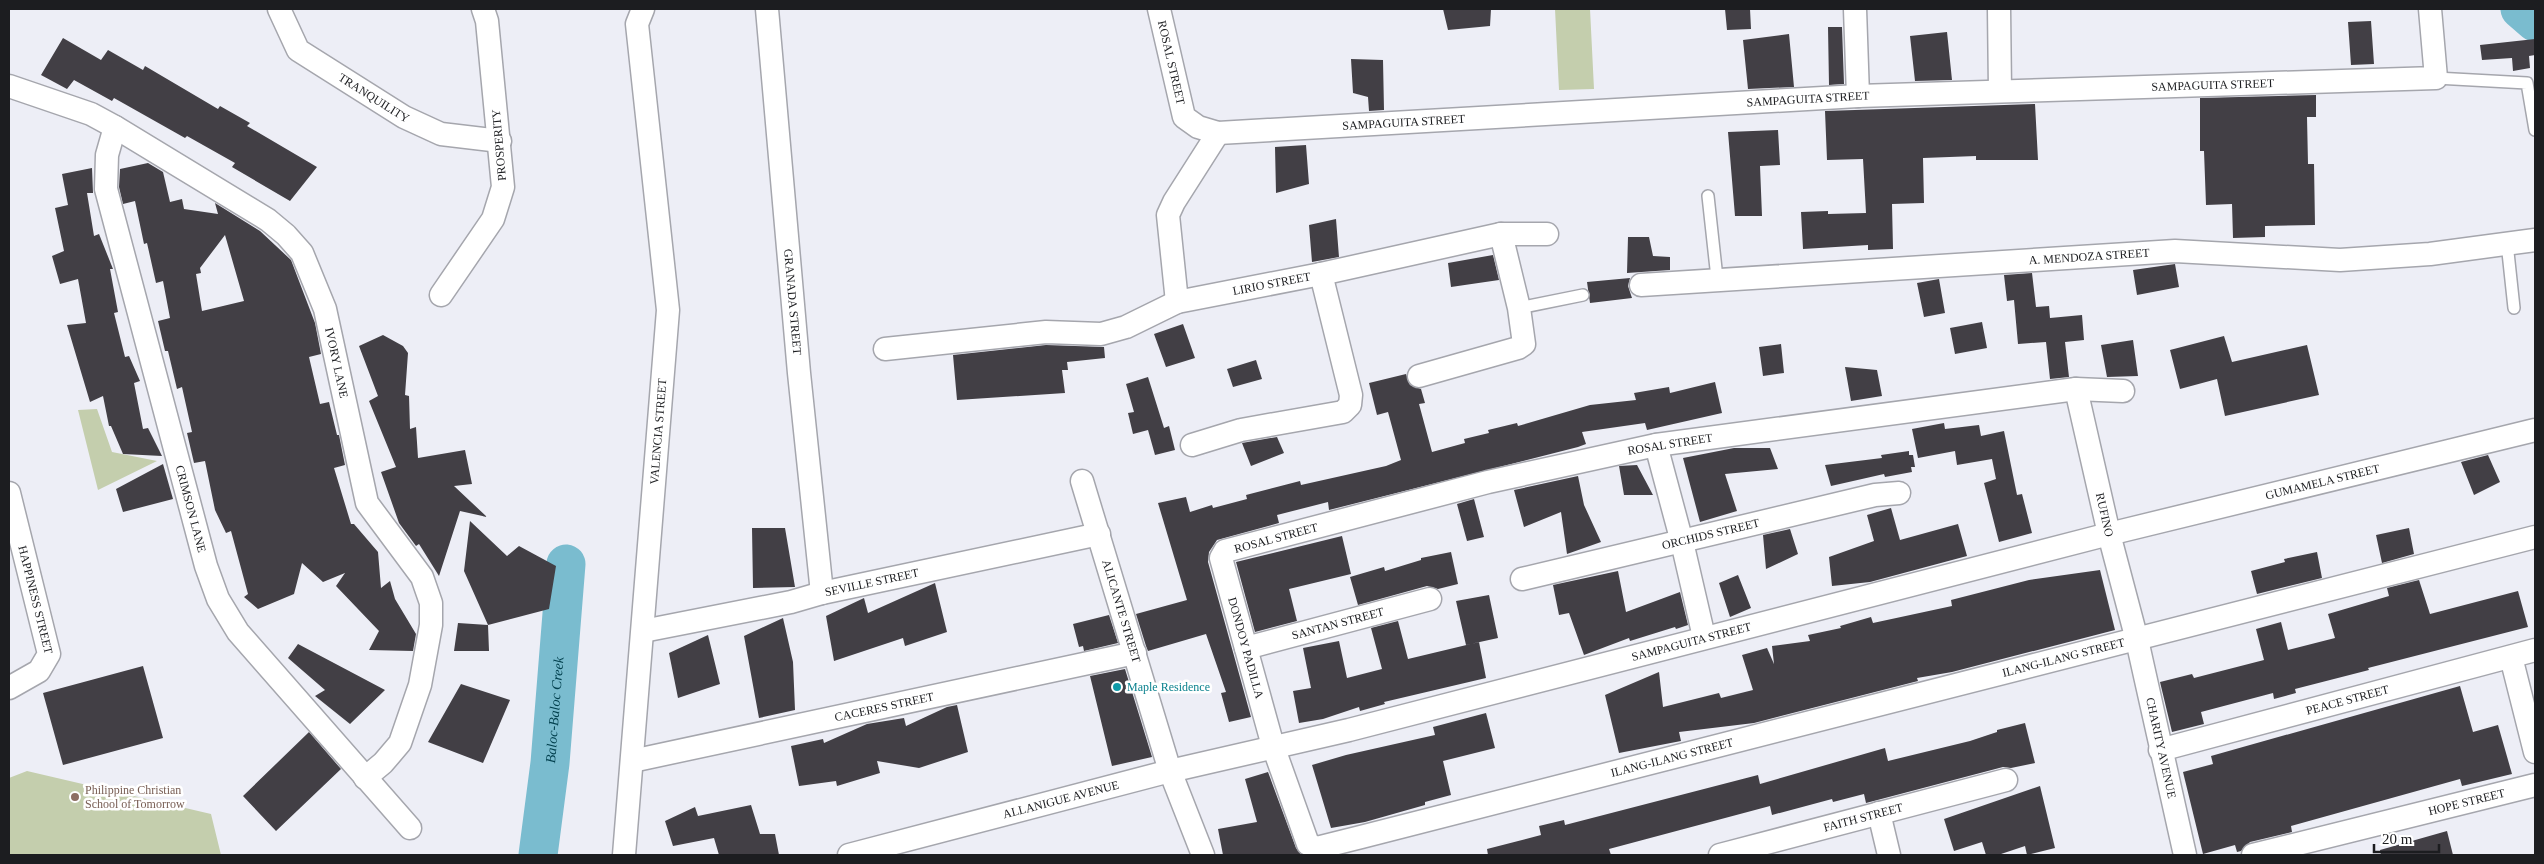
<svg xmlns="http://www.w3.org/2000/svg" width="2544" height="864" font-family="'Times New Roman',serif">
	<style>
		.green { fill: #c4cead }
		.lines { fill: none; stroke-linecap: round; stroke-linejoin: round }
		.river { stroke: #7abccf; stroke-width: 39 }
		.building { fill: #423f45; fill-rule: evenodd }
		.lane-casing { stroke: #a5a6ad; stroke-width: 14 }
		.street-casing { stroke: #a5a6ad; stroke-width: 25 }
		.lane { stroke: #fff; stroke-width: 11 }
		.street { stroke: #fff; stroke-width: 22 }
		.culture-dot { fill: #0f9aa8; stroke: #fff; stroke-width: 2 }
		.education-dot { fill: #8d6e63; stroke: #fff; stroke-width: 2 }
		.labels { text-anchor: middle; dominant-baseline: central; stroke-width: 5; stroke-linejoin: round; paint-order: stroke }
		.street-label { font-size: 12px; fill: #1c1d20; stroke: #fff }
		.culture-label { font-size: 12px; fill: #0d838f; stroke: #fff; text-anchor: start }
		.education-label { font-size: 12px; fill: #785e54; stroke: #fff; text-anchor: start }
		.water-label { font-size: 14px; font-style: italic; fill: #03414f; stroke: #fff }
	</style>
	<rect width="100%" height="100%" fill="#edeef6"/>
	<path class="green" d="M1555,9H1590L1594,89L1559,90Z
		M97,409L112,452L157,461L98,490L78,410Z
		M27,771L211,814L221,855H9V778Z"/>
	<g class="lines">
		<g class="river">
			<path d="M2520,9L2535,22"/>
			<path id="s1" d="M538,855L550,763L566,564"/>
		</g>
	</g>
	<path class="building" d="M1443,9H1491L1490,26L1448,30Z
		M1725,9H1750L1751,29L1727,30Z
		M2371,21L2374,64L2351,65L2348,22Z
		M1828,27H1842L1844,84L1829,85Z
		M1947,32L1952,80L1915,81L1910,36Z
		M1789,34L1794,87L1748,89L1743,40Z
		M63,38L101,60L108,50L143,70L145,66L218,109L220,106L250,123L247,126L317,167L290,201L232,167L235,163L187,136L185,138L114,98L112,101L74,80L67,89L41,75Z
		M2535,39V55L2529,56L2530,68L2513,71L2512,58L2482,60L2480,45Z
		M1351,59L1383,60L1384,110L1369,111L1368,97L1353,93Z
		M2316,95V117H2307L2308,164H2314L2315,225L2265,226V237L2233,238L2232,204L2206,205L2204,151H2200V98Z
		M2035,104L2038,160H1976V156L1923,158L1924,203L1892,204L1893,249L1868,250V245L1803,249L1801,212L1828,211V214L1866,213L1863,159L1827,160L1825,111Z
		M1778,130L1780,165L1760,166L1762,216H1735L1728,132Z
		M1306,145L1309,184L1276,193L1275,147Z
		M148,163L163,172L170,202L182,199L184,209L218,214L215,203L260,231L291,260L315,323L321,354L309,357L320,404L329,402L337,435H339L345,465L334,468L351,524H354L378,552L381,588L390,581L395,599L416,634L413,651L369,650L379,631L336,586L345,573L323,582L302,563L294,594L258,609L244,597L248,594L231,531L226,533L215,510L205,461L194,463L187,433L192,432L182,387L177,389L168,351H165L158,321L170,318L163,281L156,283L147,243L144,244L135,201L123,204L119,187L120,169ZM225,235L244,301L202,311L196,274L201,273L200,268Z
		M92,168L93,193H87L94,236L99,234L113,269H110L118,312L114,313L125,357L129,356L140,381L134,383L143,429L148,428L162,456L123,454L111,426H109L103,396L90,402L67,325L86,323L78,279L60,284L52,256L64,251L55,208L68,205L62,174Z
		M1336,219L1339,257L1312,262L1309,225Z
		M1628,237H1649L1653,256L1670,257V270L1627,273Z
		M1493,255L1499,280L1451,287L1448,263Z
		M2175,264L2179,287L2137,295L2133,270Z
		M2032,273L2036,307L2049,306L2050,318L2082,315L2084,340L2065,342L2069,377L2050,379L2046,342L2018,344L2014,300L2007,301L2004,275Z
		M1630,278L1628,286L1632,298L1590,303L1587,282Z
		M1939,279L1945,313L1924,317L1917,283Z
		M1982,322L1987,348L1955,354L1950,328Z
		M1183,324L1195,358L1166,367L1154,334Z
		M383,335L403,346L408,353L405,395L409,396L410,429L416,427L418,458L465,450L472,484L454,486L487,517L460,511L439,576L419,544L416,546L399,523L381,472L396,467L369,401L378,396L359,346Z
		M2224,336L2232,362L2307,345L2319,395L2225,416L2217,379L2180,389L2170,350Z
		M2133,340L2138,376L2107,377L2101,345Z
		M1781,344L1784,373L1763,376L1759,347Z
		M1046,345L1104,347L1105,358L1067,362L1068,370H1062L1065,393L957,400L953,355Z
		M1256,360L1262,379L1233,387L1227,369Z
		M1845,367L1877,370L1882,396L1851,401Z
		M1406,374L1410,385L1421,389L1425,403L1419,404L1432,452L1465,443L1464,439L1489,433L1488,430L1517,423L1518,426L1590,405L1636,400L1634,393L1669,387L1670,393L1715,382L1722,413L1647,430L1645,423L1582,432L1586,444L1578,447L1329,510L1328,502L1277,515L1279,523L1217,540L1209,552L1208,562L1251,717L1229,722L1221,693L1226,692L1206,634L1148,651L1146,646L1136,614L1187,600L1158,503L1186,497L1190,512L1212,505L1213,508L1247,499L1246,495L1300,481L1301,485L1386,466L1401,460L1388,412L1377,415L1369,383Z
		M1148,377L1164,428L1169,426L1175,450L1155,455L1148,430L1133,434L1128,413L1134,412L1126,384Z
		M1944,423L1945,429L1979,425L1981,436L2004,431L2017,495L2022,494L2032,533L1999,542L1984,483L1996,479L1992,459L1957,465L1955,451L1918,458L1912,429Z
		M1277,437L1284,453L1251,466L1242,443Z
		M1734,448H1770L1778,469L1725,474L1737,511L1700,522L1683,458Z
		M1909,451V455H1913L1915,467H1911L1912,472L1885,477L1884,474L1831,486L1825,465L1882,458L1881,455Z
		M2488,455L2500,482L2474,495L2461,462Z
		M163,464L173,499L123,512L116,489Z
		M1637,465L1653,495H1624L1619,466Z
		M1578,476L1584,505L1601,542L1567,554L1561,512L1524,527L1514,490Z
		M1474,499L1484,537L1467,541L1457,504Z
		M1891,508L1900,540L1958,524L1967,556L1870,582L1832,586L1829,557L1874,541L1867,515Z
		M470,521L507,556L519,546L556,566L549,609L488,625L464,571Z
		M752,528H785L795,587L753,588Z
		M2409,528L2414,554L2382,563L2376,535Z
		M1790,529L1798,554L1766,569L1763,535Z
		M1342,536L1351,574L1289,589L1297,621L1255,632L1236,562Z
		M1451,552L1458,584L1438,589L1427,586L1358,605L1350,577L1384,567L1385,571L1421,560V558Z
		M2317,552L2322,578L2257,594L2251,571L2285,562L2284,559Z
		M2100,570L2115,630L1952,672L1917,678L1918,681L1754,723L1679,732L1681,741L1619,753L1605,695L1659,672L1663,707L1719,693L1721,698L1753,690L1742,655L1767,648L1774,664L1772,646L1810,641L1808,635L1841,628L1840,626L1871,617L1873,623L1952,606L1951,600L2029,580Z
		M1618,571L1626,612L1680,592L1688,625L1676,629L1675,627L1630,641L1629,638L1584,655L1569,613L1559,615L1553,585Z
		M1738,575L1751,608L1730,617L1719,583Z
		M2419,580L2430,614L2518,591L2528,627L2368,668L2369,670L2295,689L2296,693L2274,699L2273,693L2201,712L2204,724L2172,732L2160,682L2192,674L2194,678L2264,660L2256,629L2281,622L2288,650L2335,638L2328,614L2389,596L2387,588Z
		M935,583L947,632L905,646L903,638L834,661L826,616L864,598L868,613Z
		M1489,595L1498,638L1466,645L1456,601Z
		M1109,615L1118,643L1084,651L1083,646L1079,647L1073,624Z
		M783,618L793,662L795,710L759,718L744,636Z
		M1398,621L1408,659L1479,642L1486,678L1384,702L1385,704L1360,711L1359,707L1323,719L1299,723L1293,691L1311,688L1303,648L1339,641L1347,678L1382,669L1371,628Z
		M458,623L488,625L489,651H454Z
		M708,635L720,684L678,698L669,653Z
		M298,644L385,690L350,724L315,696L325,690L288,658Z
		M143,666L163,738L63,765L43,693Z
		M1125,669L1152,757L1112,766L1090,676Z
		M461,684L510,700L483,763L428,742Z
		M2460,686L2473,732L2498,725L2512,774L2462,786L2460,779L2291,826L2292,832L2250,842L2241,851L2237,852L2235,845L2203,854L2183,772L2213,764L2211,756Z
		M957,705L968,752L919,768L877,761L880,773L837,786L836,781L799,786L791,746L823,739L824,743L867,724L904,718L906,726L947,707Z
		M1486,713L1495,748L1443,761L1451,795L1425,802V805L1365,822L1331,828L1312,765L1346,755L1435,735L1433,727Z
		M2025,723L2035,763L2011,768L2003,767L1866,803L1864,794L1833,802L1832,799L1772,815L1770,806L1609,849L1611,855H1488L1487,849L1541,835L1539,826L1564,820L1565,825L1758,775L1760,784L1885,748L1888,761L1970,741L1997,732V730Z
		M309,732L341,769L276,831L243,796Z
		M1268,772L1296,848L1302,855H1223L1218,829L1257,822L1245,779Z
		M2040,786L2055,848L2027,855L2025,846L1998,855H1986L1982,842L1954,851L1944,819Z
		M751,805L760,834H775L779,855H719L714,838L673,846L665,821L695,807L698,816Z
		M2447,831L2453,855H2381L2380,850Z"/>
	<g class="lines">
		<g class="lane-casing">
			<path id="lane" d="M2436,78L2527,83L2535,130
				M1708,196L1717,278
				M2507,243L2514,308
				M1519,308L1583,295"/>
		</g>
		<g class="street-casing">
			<g id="street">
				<path id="s2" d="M279,9L298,50L404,117L441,134L500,141"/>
				<path id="s3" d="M767,9L799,373L822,593"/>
				<path id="s4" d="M1159,9L1184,117L1198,127L1218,133L1858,96L2436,78L2430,9"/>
				<path d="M1855,9L1858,96"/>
				<path d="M1999,9L2000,91"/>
				<path id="s5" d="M9,86L91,114L115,127L268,220L286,235L302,253L325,309L367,503L422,577L431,603V625L420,685L400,743L383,763L365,778"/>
				<path id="s6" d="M115,127L107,155L106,189L206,566L218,599L238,632L410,828"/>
				<path id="s7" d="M1218,133L1174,202L1168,215L1177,302L1321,274L1501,234H1547"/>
				<path id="s8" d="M1641,285L2175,251L2340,260L2430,254L2535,240"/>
				<path d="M441,295L493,219L503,187L487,21L483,9"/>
				<path d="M885,349L1046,332L1101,334L1126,327L1177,302"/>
				<path d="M1419,376L1518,348L1524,344L1519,308L1501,234"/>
				<path id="s9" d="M2076,389L2109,534L2137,640L2185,855"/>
				<path id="s10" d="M2123,391L2076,389L1656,445L1488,482L1225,551L1221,558L1273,746L1308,844L1317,848L1361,837L2535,537"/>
				<path d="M1192,445L1241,430L1343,412L1350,405L1351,395L1321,274"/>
				<path d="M1656,445L1682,542L1704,637"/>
				<path id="s11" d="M1082,481L1170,771L1203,855"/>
				<path id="s12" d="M9,493L49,654L39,671L9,688"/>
				<path id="s13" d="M1522,579L1875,495L1899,493"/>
				<path id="s14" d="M643,631L791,602L822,593L1099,534"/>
				<path id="s15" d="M1246,648L1430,599"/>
				<path d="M2511,657L2535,752"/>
				<path id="s16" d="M2160,750L2535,650"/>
				<path id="s17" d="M632,761L1135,653"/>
				<path d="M1879,813L1889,855"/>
				<path id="s18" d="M624,855L668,310L637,24L643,9"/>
				<path id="s19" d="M849,855L1170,771L1349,730L2109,534L2535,430"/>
				<path id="s20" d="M1720,855L2006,780"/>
				<path id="s21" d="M2253,855L2535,785"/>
			</g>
		</g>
		<use href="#lane" class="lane"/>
		<use href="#street" class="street"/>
	</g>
	<circle class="culture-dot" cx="1117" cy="687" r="5"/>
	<circle class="education-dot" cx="75" cy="797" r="5"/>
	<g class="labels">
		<g class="street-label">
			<text stroke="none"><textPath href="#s4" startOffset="55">ROSAL STREET</textPath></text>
			<text stroke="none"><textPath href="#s4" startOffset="1145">SAMPAGUITA STREET</textPath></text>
			<text stroke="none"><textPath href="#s2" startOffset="135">TRANQUILITY</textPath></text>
			<text stroke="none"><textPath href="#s4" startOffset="740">SAMPAGUITA STREET</textPath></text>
			<text stroke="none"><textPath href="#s4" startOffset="335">SAMPAGUITA STREET</textPath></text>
			<text transform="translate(499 145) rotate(-95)">PROSPERITY</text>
			<text stroke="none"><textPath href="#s8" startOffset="449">A. MENDOZA STREET</textPath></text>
			<text stroke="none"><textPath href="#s7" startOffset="280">LIRIO STREET</textPath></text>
			<text stroke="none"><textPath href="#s3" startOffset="294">GRANADA STREET</textPath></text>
			<text stroke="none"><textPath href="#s5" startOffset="456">IVORY LANE</textPath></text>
			<text stroke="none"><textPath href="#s18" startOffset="425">VALENCIA STREET</textPath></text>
			<text transform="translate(1670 444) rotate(-9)">ROSAL STREET</text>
			<text stroke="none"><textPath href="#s19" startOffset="1520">GUMAMELA STREET</textPath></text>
			<text stroke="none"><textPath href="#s6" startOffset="394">CRIMSON LANE</textPath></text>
			<text stroke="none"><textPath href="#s9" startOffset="129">RUFINO</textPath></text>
			<text stroke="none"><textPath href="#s13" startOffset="194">ORCHIDS STREET</textPath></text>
			<text transform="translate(1276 538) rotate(-15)">ROSAL STREET</text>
			<text stroke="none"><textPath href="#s14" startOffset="234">SEVILLE STREET</textPath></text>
			<text stroke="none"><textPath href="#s12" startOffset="110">HAPPINESS STREET</textPath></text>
			<text stroke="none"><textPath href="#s11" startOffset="136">ALICANTE STREET</textPath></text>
			<text stroke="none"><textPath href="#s15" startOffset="95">SANTAN STREET</textPath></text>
			<text stroke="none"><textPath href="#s19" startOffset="869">SAMPAGUITA STREET</textPath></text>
			<text stroke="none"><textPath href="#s10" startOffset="1016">DONDOY PADILLA</textPath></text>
			<text stroke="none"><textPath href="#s10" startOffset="2002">ILANG-ILANG STREET</textPath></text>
			<text stroke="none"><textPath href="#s16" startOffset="194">PEACE STREET</textPath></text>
			<text stroke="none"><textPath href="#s17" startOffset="258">CACERES STREET</textPath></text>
			<text stroke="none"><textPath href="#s9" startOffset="369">CHARITY AVENUE</textPath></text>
			<text stroke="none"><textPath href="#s10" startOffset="1598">ILANG-ILANG STREET</textPath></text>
			<text stroke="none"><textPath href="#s19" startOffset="219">ALLANIGUE AVENUE</textPath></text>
			<text stroke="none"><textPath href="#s21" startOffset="220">HOPE STREET</textPath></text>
			<text stroke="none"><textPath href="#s20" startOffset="148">FAITH STREET</textPath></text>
		</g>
		<g class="culture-label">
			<text x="1127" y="687">Maple Residence</text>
		</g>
		<g class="education-label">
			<text x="85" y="790">Philippine Christian<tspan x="85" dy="14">School of Tomorrow</tspan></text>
		</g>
		<g class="water-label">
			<text stroke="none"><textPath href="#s1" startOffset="146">Baloc-Baloc Creek</textPath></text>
		</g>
	</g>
	<rect width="2544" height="864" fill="none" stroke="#1c1d20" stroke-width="20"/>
	<path d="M2374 844v8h65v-8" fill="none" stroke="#1c1d20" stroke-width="2.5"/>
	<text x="2382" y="844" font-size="15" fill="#1c1d20" stroke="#ffffff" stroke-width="4" paint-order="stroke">20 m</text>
</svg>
